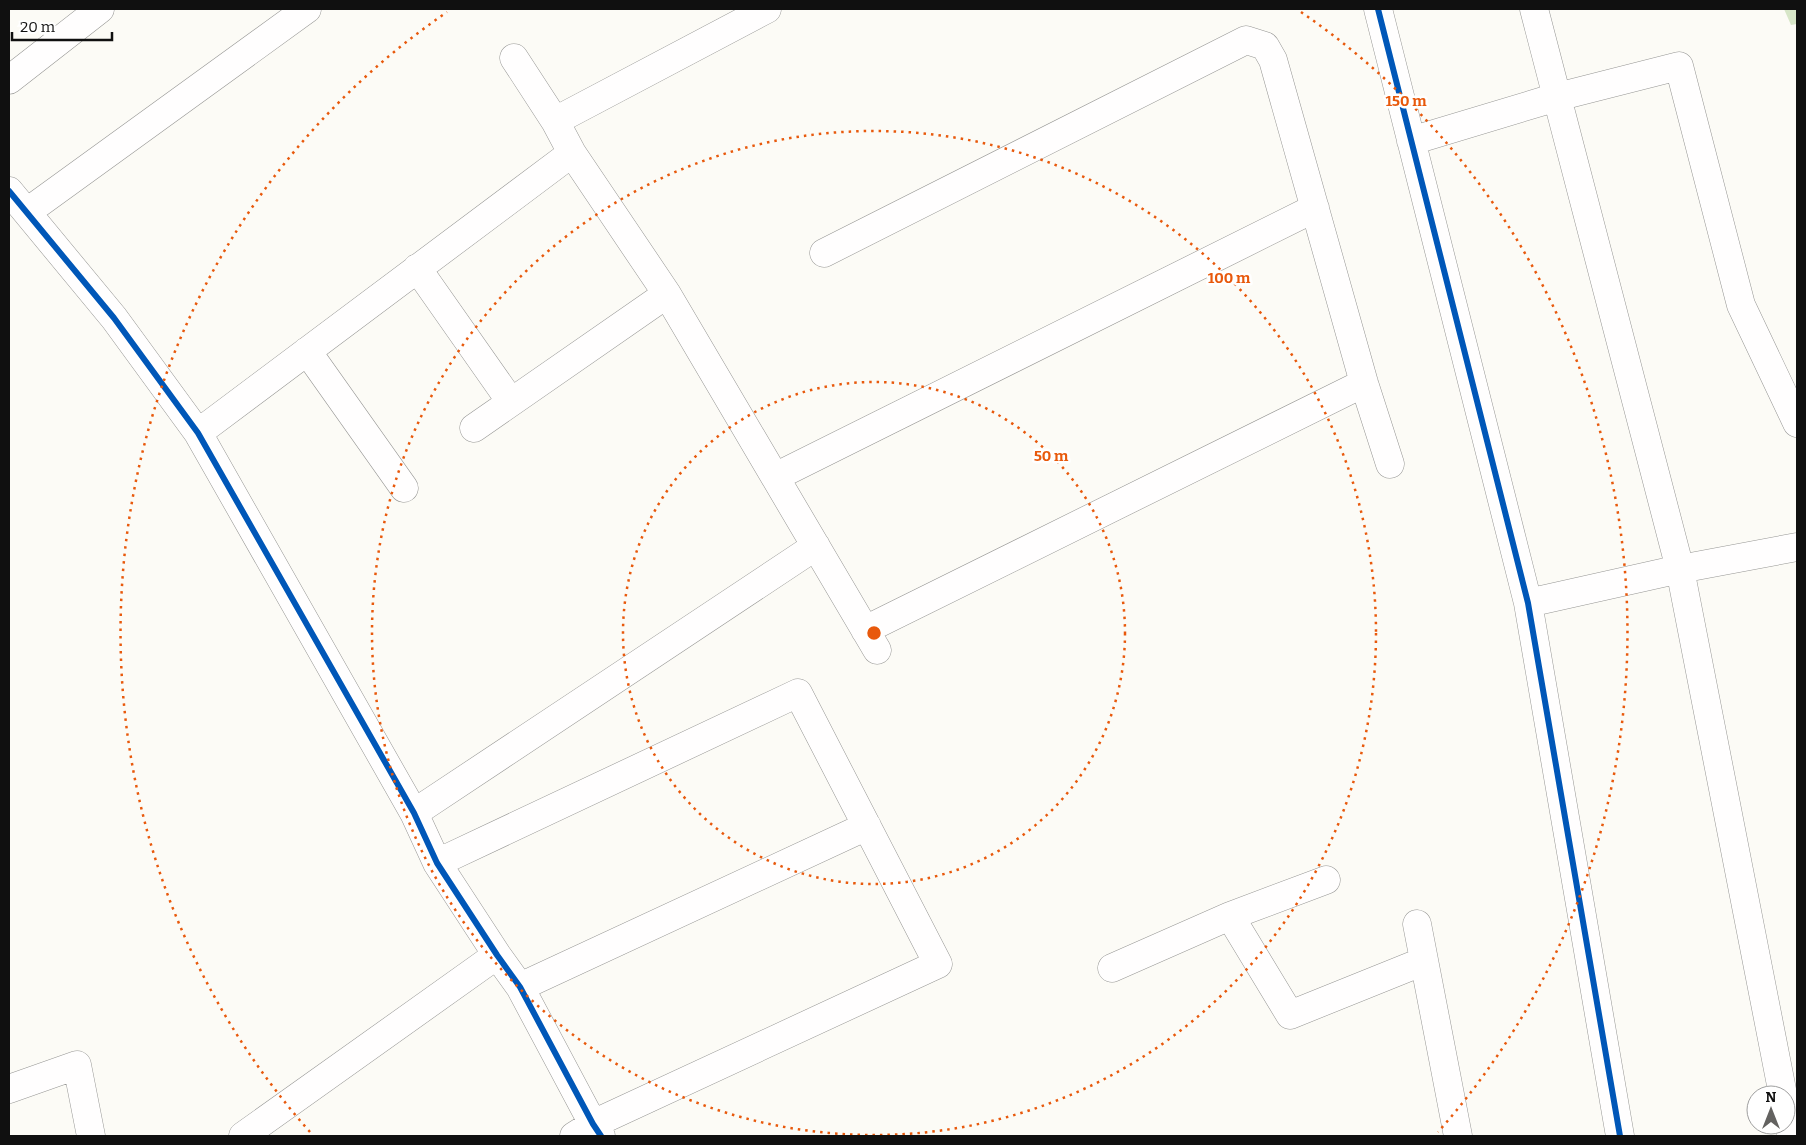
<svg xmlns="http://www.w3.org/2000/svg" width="1806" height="1145" font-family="Bitter,serif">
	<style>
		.forest { fill: url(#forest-firs) }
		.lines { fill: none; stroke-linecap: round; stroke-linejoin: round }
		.minor-casing { stroke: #969694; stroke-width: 29 }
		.minor { stroke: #fffefe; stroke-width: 28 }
		.cycleway-casing { stroke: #fff; stroke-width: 9 }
		.cycleway { stroke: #0057b8; stroke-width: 6 }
		.ring { fill: none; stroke: #e8590c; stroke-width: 2.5; stroke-dasharray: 2.5 5 }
		.centre { fill: #e8590c; stroke: #fff; stroke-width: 2.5 }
		.ring-label { font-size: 15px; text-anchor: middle; font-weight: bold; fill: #e8590c; stroke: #fff; stroke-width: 5; stroke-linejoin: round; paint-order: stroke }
	</style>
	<defs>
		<pattern id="forest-firs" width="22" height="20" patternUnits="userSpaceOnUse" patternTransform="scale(1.25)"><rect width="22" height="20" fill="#d7e6c8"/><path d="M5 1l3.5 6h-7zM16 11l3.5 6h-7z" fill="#b8c4ab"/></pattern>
	</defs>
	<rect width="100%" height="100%" fill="#fcfbf6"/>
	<path class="forest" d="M1784,9H1797V24L1791,25Z"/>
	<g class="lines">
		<g class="minor-casing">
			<path id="minor" d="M1378,9L1528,603L1620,1136
				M1534,9L1680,569L1783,1095
				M514,58L555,121L572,153L667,294L877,650
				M9,80L100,9
				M555,121L767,9
				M1411,141L1557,97L1679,66L1741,305L1797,423
				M9,191L114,318L198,433L414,813L437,863L497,955L520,987L593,1124L601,1136
				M27,212L307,9
				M824,253L1246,40L1265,46L1273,60L1364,383L1390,464
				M417,268L511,402
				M307,351L404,488
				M474,428L667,294
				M198,433L572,153
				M775,477L1315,208
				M1528,603L1680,569L1797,547
				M865,630L1364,383
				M414,813L816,546
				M437,863L798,693L938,964L593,1124L574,1136
				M1230,916L1290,1015L1424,961
				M1417,924L1458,1136
				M1112,968L1230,916L1326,880
				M520,987L867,826
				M9,1089L77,1065L91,1136
				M1786,1110L1791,1136
				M243,1136L497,955"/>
		</g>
		<use href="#minor" class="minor"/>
		<g class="cycleway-casing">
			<path id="cycleway" d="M1378,9L1528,603L1620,1136
				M9,191L114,318L198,433L414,813L437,863L497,955L520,987L593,1124L601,1136"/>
		</g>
		<use href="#cycleway" class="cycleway"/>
	</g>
	<g class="ring">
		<circle cx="874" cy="633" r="251"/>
		<circle cx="874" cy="633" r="502"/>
		<path d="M310 1132A753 753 0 0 1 447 12M1301 12A753 753 0 0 1 1438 1132"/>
	</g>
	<circle cx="874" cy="633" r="8" class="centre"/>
	<g class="ring-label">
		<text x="1406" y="106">150 m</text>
		<text x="1229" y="283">100 m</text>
		<text x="1051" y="461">50 m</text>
	</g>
	<rect width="1806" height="1145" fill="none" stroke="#101010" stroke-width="20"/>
	<g transform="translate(1771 1110)"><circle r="24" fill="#ffffff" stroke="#9f9f9f"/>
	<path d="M0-4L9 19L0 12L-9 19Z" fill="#636260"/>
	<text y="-8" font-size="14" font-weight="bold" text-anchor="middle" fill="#101010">N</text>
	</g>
	<path d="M12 32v8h100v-8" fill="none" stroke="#101010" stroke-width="2.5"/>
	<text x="20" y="32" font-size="15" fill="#101010" stroke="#ffffff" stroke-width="4" paint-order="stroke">20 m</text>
</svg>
